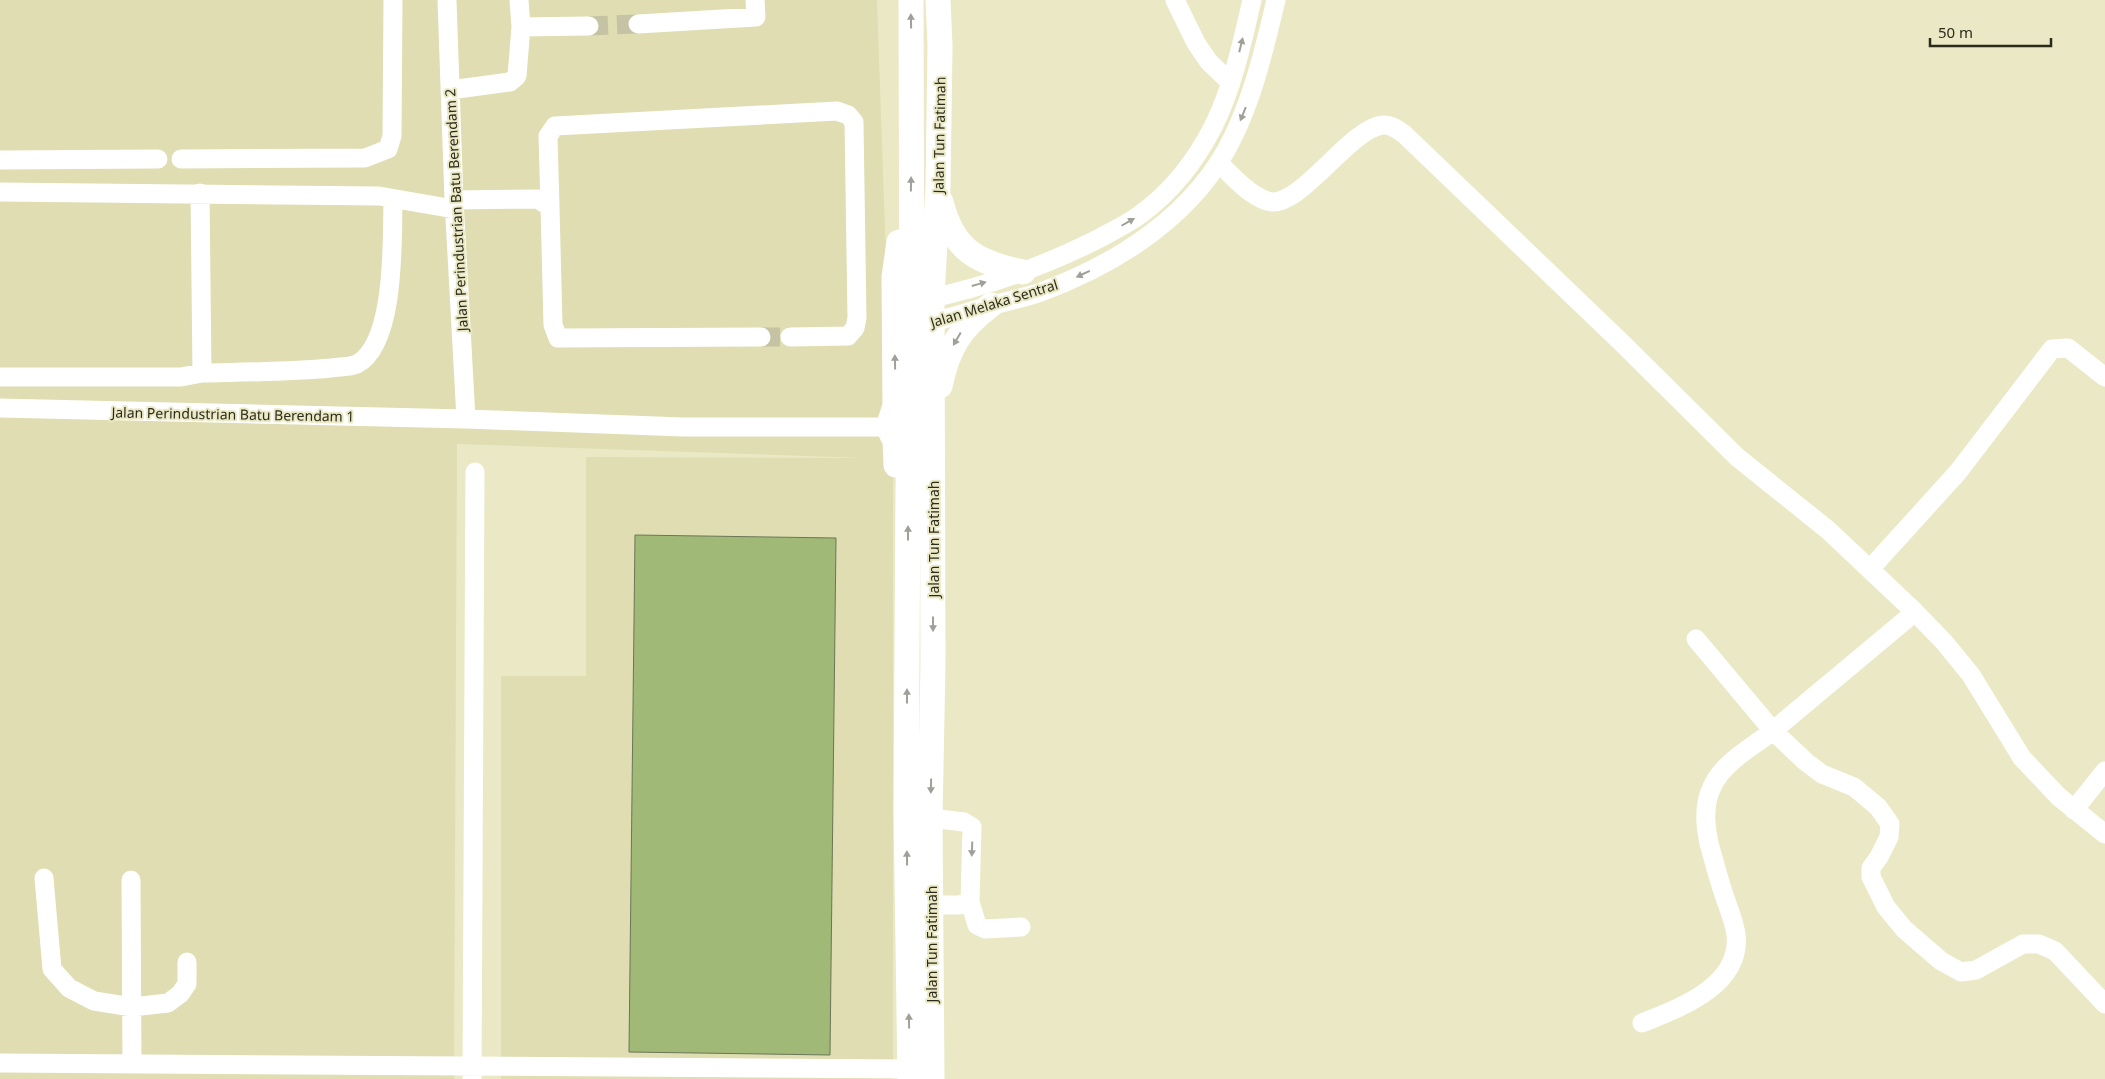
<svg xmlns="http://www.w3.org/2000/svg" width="2105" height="1079" font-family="'Noto Sans',sans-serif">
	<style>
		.built { fill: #dfddb1 }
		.building { fill: #a0b977; stroke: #6a7657 }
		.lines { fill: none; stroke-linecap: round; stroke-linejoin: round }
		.minor-tunnel { stroke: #c5c3a3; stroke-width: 19; stroke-dasharray: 19 9; stroke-linecap: butt }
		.minor { stroke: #fff; stroke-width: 19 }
		.major { stroke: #fff; stroke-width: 25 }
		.oneway { fill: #a0a099 }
		.labels { text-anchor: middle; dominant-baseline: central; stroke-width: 4; stroke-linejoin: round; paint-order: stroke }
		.street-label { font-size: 14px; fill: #2b2b1d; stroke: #ebe9c5 }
	</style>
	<rect width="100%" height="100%" fill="#ebe9c5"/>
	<path class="built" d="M0,0H877L893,458V1079H501V676H586V457L865,458L457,444L454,1079H0Z"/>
	<path class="building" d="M635,535L836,538L830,1055L629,1052Z"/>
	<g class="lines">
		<path class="minor-tunnel" d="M589,26L638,24
			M761,337H790"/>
		<path class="minor" d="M447,0L454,200L466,419
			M1175,0L1196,43L1209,62L1231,83
			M638,24L756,17L755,0
			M521,27L589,26
			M450,90L510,82L517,76L521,27L519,0
			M181,159L365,158L388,149L392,136L393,0
			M0,160L158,159
			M1219,163C1232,176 1249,195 1267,201C1298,212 1349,128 1383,125C1391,124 1398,130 1404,134L1622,343L1737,457L1828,530L1915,612L1944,642L1971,675L2022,758L2059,797L2105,834
			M0,192L379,196L454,209
			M454,200L538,199L550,207L553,325L558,338L761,337
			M550,207L548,136L555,126L837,111L848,115L854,122L857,318L855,328L848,336L790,337
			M919,301C981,288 1043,267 1098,239C1112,231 1128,224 1141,214C1171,192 1196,160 1213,127C1233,87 1242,43 1252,0
			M920,325C944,320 967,312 990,306C1006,301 1024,298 1041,292C1119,263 1196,214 1233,137C1254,94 1265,46 1276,0
			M202,373C245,372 288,372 331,368C339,367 350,367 357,364C396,343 392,239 393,199
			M0,377H181L202,373L200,193
			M0,408L466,419L683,427H888
			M1870,569L1958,472L2052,349L2068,348L2105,377
			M1696,639L1773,731L1806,762L1822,774L1854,787L1878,807L1890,824L1889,837L1879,857L1871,868V877L1886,907L1904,929L1941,961L1961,972L1976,970L2023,944H2039L2055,951L2105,1004
			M2074,810L2105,771
			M930,818L964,822L972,827L970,902L977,925L985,929L1021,927
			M44,878L52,969L69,988L94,1001L132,1007L168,1003L180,994L187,984V962
			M131,880L132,1064
			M932,905H959L970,902
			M1642,1023C1679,1008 1742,986 1736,934C1734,922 1729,909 1725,898C1719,880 1714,862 1709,843C1705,825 1703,805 1712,787C1724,760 1754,747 1775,729C1822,690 1869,651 1915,612
			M0,1063L910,1069
			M472,1078L475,472"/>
		<path class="major" d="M941,202C953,250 977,263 1023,272
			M940,386C948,348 960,328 991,305
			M896,465L895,441L888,427L895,406L894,277L899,242
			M910,1079L906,810L908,489L912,350L911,0
			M932,1079L930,818L933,663L932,298L938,187L940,46L938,0"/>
	</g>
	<defs><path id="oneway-solid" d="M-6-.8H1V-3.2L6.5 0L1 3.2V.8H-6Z" transform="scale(1.25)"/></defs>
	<g class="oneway">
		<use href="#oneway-solid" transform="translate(911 21) rotate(-91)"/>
		<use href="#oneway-solid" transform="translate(1241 45) rotate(-76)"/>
		<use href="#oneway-solid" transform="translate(1243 114) rotate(112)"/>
		<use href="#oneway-solid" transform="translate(911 184) rotate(-89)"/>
		<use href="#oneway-solid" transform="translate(1128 222) rotate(-30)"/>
		<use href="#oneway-solid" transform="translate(1083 274) rotate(155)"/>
		<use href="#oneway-solid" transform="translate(979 284) rotate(-16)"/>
		<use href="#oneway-solid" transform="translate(957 339) rotate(120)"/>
		<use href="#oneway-solid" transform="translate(895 362) rotate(-91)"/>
		<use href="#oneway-solid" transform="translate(908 533) rotate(-90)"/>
		<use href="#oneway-solid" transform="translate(933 624) rotate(90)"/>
		<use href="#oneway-solid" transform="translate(907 696) rotate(-90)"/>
		<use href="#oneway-solid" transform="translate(931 786) rotate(91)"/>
		<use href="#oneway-solid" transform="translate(972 849) rotate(92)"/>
		<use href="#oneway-solid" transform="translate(907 858) rotate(-91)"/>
		<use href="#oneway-solid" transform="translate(909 1021) rotate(-91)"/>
	</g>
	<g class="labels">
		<g class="street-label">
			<text transform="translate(939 135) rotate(-89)">Jalan Tun Fatimah</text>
			<text transform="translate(456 210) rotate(-93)">Jalan Perindustrian Batu Berendam 2</text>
			<text transform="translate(994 303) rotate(-17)">Jalan Melaka Sentral</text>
			<text transform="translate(233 414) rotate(1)">Jalan Perindustrian Batu Berendam 1</text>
			<text transform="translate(933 539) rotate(-90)">Jalan Tun Fatimah</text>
			<text transform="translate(931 944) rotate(-90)">Jalan Tun Fatimah</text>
		</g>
	</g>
	<path d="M1930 38v8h121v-8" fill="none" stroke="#2b2b1d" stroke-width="2.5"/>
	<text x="1938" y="38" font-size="15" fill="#2b2b1d" stroke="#ebe9c5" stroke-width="4" paint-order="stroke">50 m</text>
</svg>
